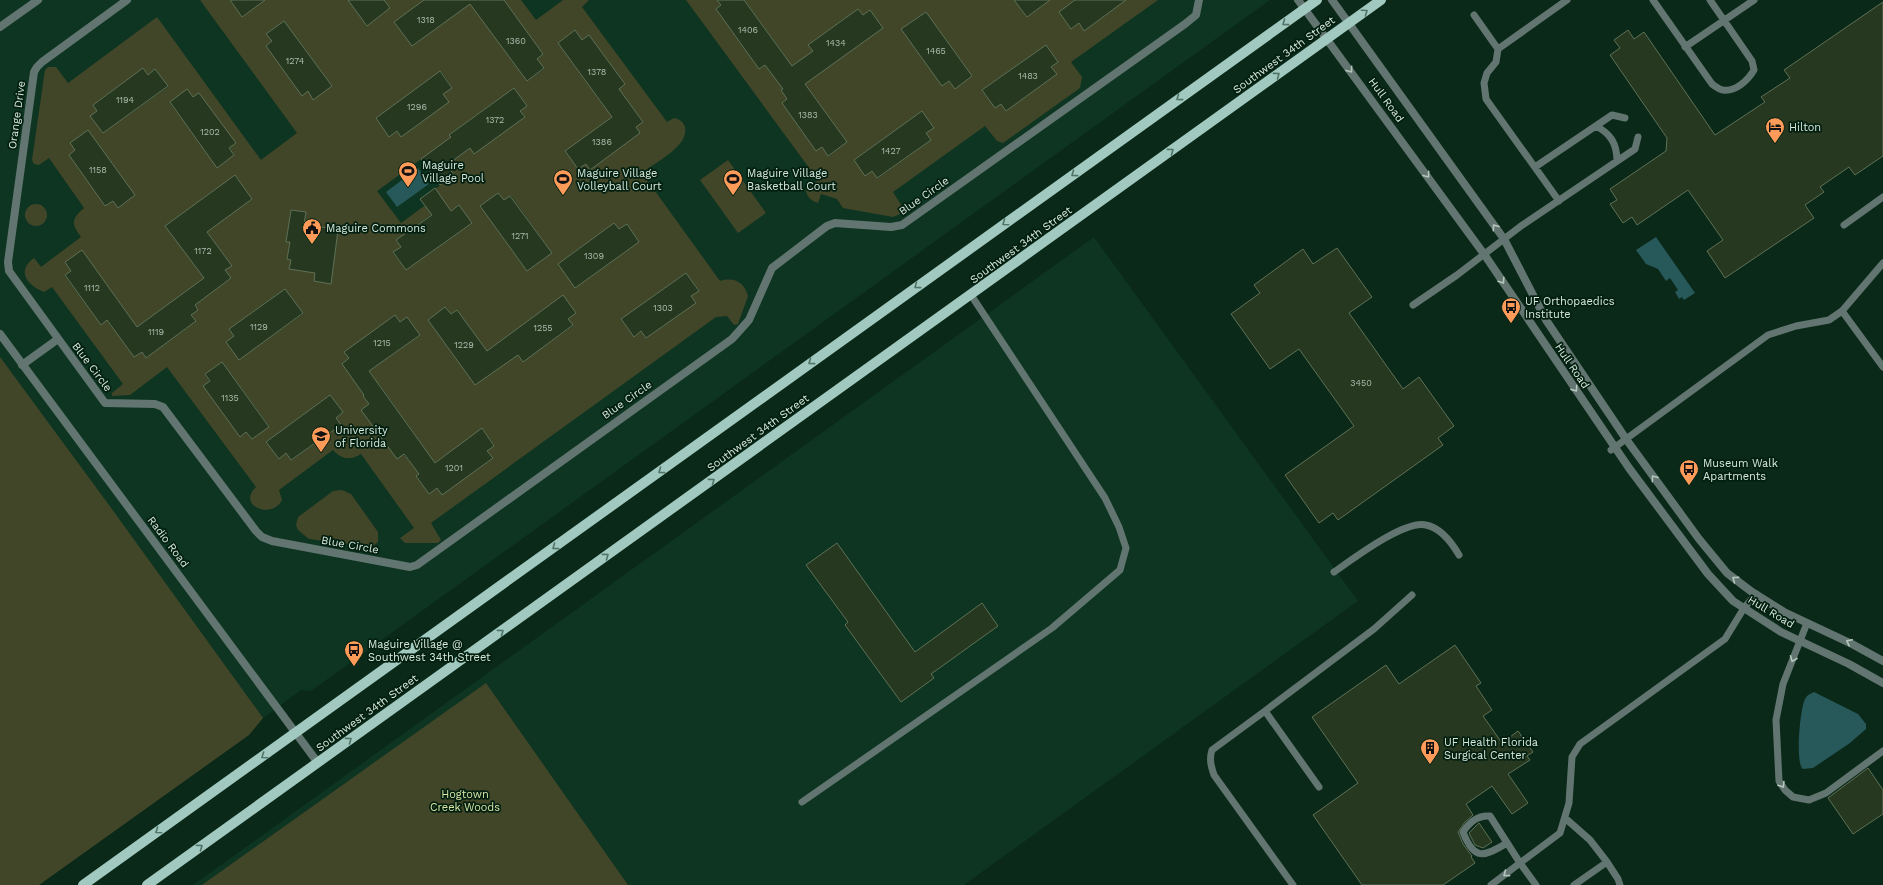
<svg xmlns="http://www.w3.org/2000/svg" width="1883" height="885" font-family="'Work Sans',sans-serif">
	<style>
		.built { fill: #0d3521 }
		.green { fill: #424629; fill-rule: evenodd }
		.water { fill: #27585a }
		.building { fill: #273820; stroke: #5e7156 }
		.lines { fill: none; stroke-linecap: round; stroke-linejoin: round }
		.lane { stroke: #627570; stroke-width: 7 }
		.street { stroke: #627570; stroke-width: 8 }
		.primary { stroke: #a1c9bf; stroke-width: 10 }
		.oneway { stroke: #527468 }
		.oneway2 { stroke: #b5c6bd }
		.labels { text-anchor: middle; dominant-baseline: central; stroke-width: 3.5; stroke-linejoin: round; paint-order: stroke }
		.number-label { font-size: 9px; fill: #acbdae }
		.street-label { font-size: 11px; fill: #d8e9de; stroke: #021f10 }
		.poi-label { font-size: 11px; fill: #d8e9de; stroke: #021f10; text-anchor: start }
		.park-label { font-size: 11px; fill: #dbe6a7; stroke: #021f10 }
	</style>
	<rect width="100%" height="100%" fill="#0a2919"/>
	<path class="built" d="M0,0H1270L311,691L301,690L258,722L249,735L39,885H0Z
		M1094,237L1358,601L964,885H193Z"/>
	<path class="green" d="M200,0H230L242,17L265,0H348L367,26L384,13V0H424L400,29L412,46L475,0H521L536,20L563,0H589L582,7L667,122L674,118C679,119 683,121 685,127C689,147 655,162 642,173L720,281C733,277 744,281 748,296L738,324L734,325L727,316L716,317L431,523L441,540L438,543H405L400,538L414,528L361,454C350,461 341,459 333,450L279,490L282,500C272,520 236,506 256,487L167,367L130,395L112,396V393L123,384L52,287L44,292C27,285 16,271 34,258L41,267L81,237C71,223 71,220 84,208L49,158L39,165L34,164L32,160L45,70L48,67H56L68,83L157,17L261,160L297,133ZM508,6L543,54L537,59L544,69L527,81L479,15ZM284,21L332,86L313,99L308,91L302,95L266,46L272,41L267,33ZM575,30L582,40L589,35L625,84L618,89L606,109L558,43ZM143,68L148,75L155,69L168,87L103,133L91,116L97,111L93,105ZM441,71L452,87L443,94L401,137L397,131L389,137L376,118ZM514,88L527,106L520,111L525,117L462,153L449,135ZM187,90L193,97L199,93L234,155L218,167L170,103ZM630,104L643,122L636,127L640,133L590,170L586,164L578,169L565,151ZM435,149L454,175L431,192L435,198L401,223L377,191ZM75,150L135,195L118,208L113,201L105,206L69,155ZM235,175L252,199L227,217L202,199ZM498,193L504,200L511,196L547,246L545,258L527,271L480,206ZM446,204L451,211L459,205L471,224L406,270L393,253L401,247L396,240ZM291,210L306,212L302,241L323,228L338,230L335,249L320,265L333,267L331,284L316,267L289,269L291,260L287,259L290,242L286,241ZM196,216L231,265L225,270L231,278L214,291L166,226ZM614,223L619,229L627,224L639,242L575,288L570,265L566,258ZM82,251L129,316L112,328L107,320L101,325L65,276L71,271L65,262ZM686,273L699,290L691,296L696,303L646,338L641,331L634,337L621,319ZM186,292L198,309L191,315L195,322L146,358L142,352L134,357L121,339ZM279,293L289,294L303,314L239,359L226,342L234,336L229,329ZM563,296L576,313L568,319L573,326L523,361L518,355L510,360L498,343ZM445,307L451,314L457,310L493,360L492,373L475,385L428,320ZM407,317L420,335L355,381L342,364ZM222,362L269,426L252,439L246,432L240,437L205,374ZM379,384L425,449L409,461L362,410L369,404L363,396ZM330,395L343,412L336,418L341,425L292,460L286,453L279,459L266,442ZM483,429L494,445L487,451L492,459L442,494L437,488L429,494L416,476Z
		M686,0H717L721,5L716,9L759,69L765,65L771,73L788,60L744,0H1014L1027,17L1044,5L1041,0H1075L1059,12L1071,29L1079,23L1084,31L1126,0H1158L1071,62L1082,77L1080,88L1003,143L997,141L985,126L893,192L903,208L900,214L893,217L843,208L837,199L821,194L818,203C811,201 806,196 806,189L818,180ZM858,9L863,15L870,10L813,51L808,45ZM926,12L972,76L955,89L949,81L942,86L907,37L914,32L908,24ZM1046,45L1058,62L1051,67L1056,75L1006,111L1001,104L995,108L982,90ZM800,77L847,142L829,156L822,147L816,151L782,103L787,99L781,90ZM922,111L926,133L931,140L878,178L872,171L854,160Z
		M728,160L766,213L738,233L700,180Z
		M25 215a11 11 0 1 1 22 0a11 11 0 1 1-22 0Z
		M0,357L109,505L263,718L249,735L39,885H0Z
		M342,490L351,494L378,532V542L372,547L309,539L298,530L296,525L298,517L333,491Z
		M486,683L628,885H202Z"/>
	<path class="water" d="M418,168L429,184L397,207L386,192Z
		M1656,237L1695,293L1684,300L1682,297L1679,299L1675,292L1678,290L1670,278L1666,281L1658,269L1646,264L1636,250Z
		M1814,692L1858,714L1866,724V729L1850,743L1813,768L1803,769C1795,764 1800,709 1805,699C1807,695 1810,694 1814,692Z"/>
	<path class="building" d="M230,0H265L242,17Z
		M348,0H384L390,8L367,26Z
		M424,0H504L543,54L537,59L544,68L527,81L470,4L412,46L394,22Z
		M717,0H744L792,66L813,51L808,45L858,9L863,15L870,10L883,28L805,84L847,142L828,156L822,147L816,151L782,103L787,99L781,90L783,89L765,65L759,69L716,9L721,5Z
		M1014,0H1050L1027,17Z
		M1075,0H1126L1084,31L1079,23L1071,29L1059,12Z
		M1883,2V156L1855,175L1849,167L1820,187L1824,192L1805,205L1814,218L1725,278L1707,251L1723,240L1688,190L1637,225L1632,217L1623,223L1610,204L1617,200L1610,189L1666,151L1667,138L1610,55L1620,48L1614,40L1628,30L1634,39L1644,32L1715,135L1765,102L1761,97L1790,78L1784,70Z
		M926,12L972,76L955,89L949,81L942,86L901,29Z
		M284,21L332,86L313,100L308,91L302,96L266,46L272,41L266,34Z
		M575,30L582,40L589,35L625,84L619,89L643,122L636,127L640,133L590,170L586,164L578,169L565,151L612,117L558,43Z
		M1046,45L1058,62L1051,67L1057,74L1006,111L1001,104L995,108L982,90Z
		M143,68L148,75L155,69L168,86L103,133L90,116L97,111L93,105Z
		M440,71L452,88L443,94L449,102L401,137L397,131L389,137L376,118Z
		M514,88L527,106L520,111L525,117L474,154L470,148L447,165L454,175L440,185L421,159L451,137L449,135Z
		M187,89L193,97L199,93L236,143L229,148L234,155L217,168L170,102Z
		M922,111L934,128L926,133L931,140L877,178L872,171L865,176L854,160Z
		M88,130L135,195L118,208L113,201L105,206L69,155L75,150L70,143Z
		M235,175L252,199L207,232L232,266L225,270L231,278L195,305L198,310L191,315L196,321L146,358L142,352L134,357L107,320L101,325L65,275L71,271L65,262L82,250L137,327L204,278L165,226Z
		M435,188L451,211L459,205L472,223L406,270L393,252L401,247L396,240L432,215L420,199Z
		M498,193L504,200L510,196L552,253L527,271L480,206Z
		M291,210L306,212L304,224L338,230L331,284L314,281L315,273L289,269L291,260L287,259L290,242H286Z
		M614,223L619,229L627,224L639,242L575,288L558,264Z
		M1337,248L1372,297L1349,313L1403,389L1419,377L1454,426L1438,438L1443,445L1338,520L1333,513L1319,523L1285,475L1354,426L1299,349L1270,369L1231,314L1260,293L1254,285L1303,249L1313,264Z
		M686,273L699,291L691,296L696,303L646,338L641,331L634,337L621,319Z
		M285,289L303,313L239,360L226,342L234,336L229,329Z
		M563,295L576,313L568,319L573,325L523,362L518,355L475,385L428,320L445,307L451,314L457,310L487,351Z
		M395,315L400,322L407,317L420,335L369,371L435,463L482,428L494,446L487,451L493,458L442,495L437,488L429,494L416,476L419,474L404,454L397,459L361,410L369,404L363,396L364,395L342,364L349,358L344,352Z
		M222,362L269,427L252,439L246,432L240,437L203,386L210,381L205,374Z
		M330,395L343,412L336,418L341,425L291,460L286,453L279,459L266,442Z
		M837,543L915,652L982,603L998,626L931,674L934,678L901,702L845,625L848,622L806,565Z
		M1455,645L1481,683L1476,686L1492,710L1483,716L1502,743L1518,731L1533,752L1527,756L1530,760L1508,774L1528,803L1512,814L1492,786L1466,804L1473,815L1465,822L1458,832L1463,844L1472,856L1471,857L1475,863L1443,885H1362L1313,815L1358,783L1312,717L1386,665L1399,684Z
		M1868,768L1883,790V814L1853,834L1828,798Z
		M1479,823L1492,842L1483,848L1475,845L1469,833Z"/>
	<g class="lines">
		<path class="lane" d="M1653,0L1712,84C1715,86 1720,90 1723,90C1736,92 1748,80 1754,70L1752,61L1710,0
			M1474,15L1498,49L1567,0
			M1685,47L1754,0
			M1498,49L1496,62L1487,73L1484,83L1486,99L1559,201
			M1596,126C1611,134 1617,144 1617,161
			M1535,167L1612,115L1625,118
			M1844,225L1883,197
			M1413,305L1457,275L1521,226L1635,149L1638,137
			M1842,311L1883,367
			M1611,450L1768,335L1796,326L1829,320L1842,311L1883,263
			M1334,572C1353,559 1404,520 1426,525C1441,528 1452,543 1459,555
			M1807,623L1783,684L1776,720L1779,781L1785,790L1793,797L1809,800L1826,793L1883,751
			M1265,711L1212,750C1209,759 1211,766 1214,775L1293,885
			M1319,787L1265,711L1374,629L1412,595
			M802,802L1052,628L1120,570L1126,548L1119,527L1105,498L971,295
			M1565,818L1590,840L1607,862L1574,885
			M1607,862L1618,879L1620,885
			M1491,885L1520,863L1490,816C1478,815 1470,821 1463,832C1474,861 1484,857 1507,843
			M1536,885L1520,863L1560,833L1569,803L1572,757L1580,744L1725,639L1744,608L1756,594"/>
		<path class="street" d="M127,0L42,62L37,67L34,72L8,262L9,271L105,403L155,404L163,407L256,531L262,537L272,541L410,567L417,565L732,339L749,320L772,268L827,226L835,223L891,227L902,225L1185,24L1196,15L1199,0
			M1298,0L1484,254L1629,468L1708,574L1733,601L1781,632L1849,664L1883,683
			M1332,0L1504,239L1546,320L1626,439L1699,539L1727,573L1752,592L1784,612L1852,644L1883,661
			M0,27L38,0
			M0,334L318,763
			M22,365L58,339"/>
		<path class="primary" d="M83,885L1317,0
			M147,885L1381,0"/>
	</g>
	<defs><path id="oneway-chevron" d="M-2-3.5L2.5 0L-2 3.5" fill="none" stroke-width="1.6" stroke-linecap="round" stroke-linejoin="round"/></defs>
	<g class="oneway">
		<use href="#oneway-chevron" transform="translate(1365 12) rotate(-35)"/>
		<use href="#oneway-chevron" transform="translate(1285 23) rotate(144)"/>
		<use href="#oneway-chevron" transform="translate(1277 75) rotate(-36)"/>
		<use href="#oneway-chevron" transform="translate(1179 98) rotate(144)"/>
		<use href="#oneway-chevron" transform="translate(1171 151) rotate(-36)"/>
		<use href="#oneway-chevron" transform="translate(1074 174) rotate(144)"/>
		<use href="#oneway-chevron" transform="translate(1005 223) rotate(145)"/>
		<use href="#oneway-chevron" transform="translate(917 286) rotate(144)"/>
		<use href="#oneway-chevron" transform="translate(811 362) rotate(144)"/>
		<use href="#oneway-chevron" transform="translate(661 471) rotate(144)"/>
		<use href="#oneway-chevron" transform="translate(712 481) rotate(-36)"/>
		<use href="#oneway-chevron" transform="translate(555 547) rotate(144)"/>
		<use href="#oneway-chevron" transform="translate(606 556) rotate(-36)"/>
		<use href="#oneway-chevron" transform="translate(501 632) rotate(-36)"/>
		<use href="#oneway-chevron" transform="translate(349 740) rotate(-36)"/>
		<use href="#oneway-chevron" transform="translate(264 756) rotate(145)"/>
		<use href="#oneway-chevron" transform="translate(158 831) rotate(145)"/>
		<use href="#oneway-chevron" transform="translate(200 847) rotate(-36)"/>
	</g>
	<g class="oneway2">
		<use href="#oneway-chevron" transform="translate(1350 70) rotate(54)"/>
		<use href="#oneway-chevron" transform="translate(1427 175) rotate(54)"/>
		<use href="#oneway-chevron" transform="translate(1495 227) rotate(-126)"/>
		<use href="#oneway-chevron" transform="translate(1502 281) rotate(56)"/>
		<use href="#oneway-chevron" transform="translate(1575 389) rotate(55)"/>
		<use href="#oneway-chevron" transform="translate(1654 478) rotate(-126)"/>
		<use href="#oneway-chevron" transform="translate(1735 579) rotate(-143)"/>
		<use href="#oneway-chevron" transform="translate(1849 642) rotate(-154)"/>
		<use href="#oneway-chevron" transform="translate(1793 659) rotate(112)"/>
		<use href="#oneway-chevron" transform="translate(1782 785) rotate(58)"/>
		<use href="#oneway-chevron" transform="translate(1506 874) rotate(143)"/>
	</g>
	<defs>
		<g id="hotel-pin" transform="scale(1)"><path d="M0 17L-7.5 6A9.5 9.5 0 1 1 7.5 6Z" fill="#fe9b58" stroke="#021f10"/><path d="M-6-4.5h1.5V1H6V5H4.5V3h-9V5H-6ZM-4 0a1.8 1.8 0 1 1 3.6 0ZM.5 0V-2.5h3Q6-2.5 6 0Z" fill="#111"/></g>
		<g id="stadium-pin" transform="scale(1)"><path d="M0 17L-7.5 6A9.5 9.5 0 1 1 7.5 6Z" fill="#fe9b58" stroke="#021f10"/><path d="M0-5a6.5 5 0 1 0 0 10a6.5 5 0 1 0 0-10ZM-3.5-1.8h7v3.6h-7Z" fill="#111"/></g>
		<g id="civic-pin" transform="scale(1)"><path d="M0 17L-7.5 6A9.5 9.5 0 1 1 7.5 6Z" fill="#fe9b58" stroke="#021f10"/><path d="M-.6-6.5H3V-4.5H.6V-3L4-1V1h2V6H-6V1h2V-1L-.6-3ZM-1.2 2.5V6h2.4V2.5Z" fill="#111"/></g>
		<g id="bus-pin" transform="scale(1)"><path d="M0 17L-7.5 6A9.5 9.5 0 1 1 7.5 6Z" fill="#fe9b58" stroke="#021f10"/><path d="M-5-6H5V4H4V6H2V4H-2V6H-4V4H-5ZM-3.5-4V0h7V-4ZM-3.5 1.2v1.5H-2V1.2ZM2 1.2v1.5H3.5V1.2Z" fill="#111"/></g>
		<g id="university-pin" transform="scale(1)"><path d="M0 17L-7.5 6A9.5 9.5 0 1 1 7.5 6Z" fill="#fe9b58" stroke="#021f10"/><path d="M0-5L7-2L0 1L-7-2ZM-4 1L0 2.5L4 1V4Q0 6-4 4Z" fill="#111"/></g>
		<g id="building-pin" transform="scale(1)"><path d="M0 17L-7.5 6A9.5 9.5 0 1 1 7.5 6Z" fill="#fe9b58" stroke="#021f10"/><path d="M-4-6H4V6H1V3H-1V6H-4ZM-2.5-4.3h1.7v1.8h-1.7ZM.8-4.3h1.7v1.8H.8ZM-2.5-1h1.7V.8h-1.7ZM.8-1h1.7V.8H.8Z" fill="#111"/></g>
	</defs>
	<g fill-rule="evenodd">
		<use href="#hotel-pin" x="1775" y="127"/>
		<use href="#stadium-pin" x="408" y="171"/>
		<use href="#stadium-pin" x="563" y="179"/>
		<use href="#stadium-pin" x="733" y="179"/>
		<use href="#civic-pin" x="312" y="228"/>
		<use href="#bus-pin" x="1511" y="307"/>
		<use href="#university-pin" x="321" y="436"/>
		<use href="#bus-pin" x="1689" y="469"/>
		<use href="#bus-pin" x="354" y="650"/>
		<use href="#building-pin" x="1430" y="748"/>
	</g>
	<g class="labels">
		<g class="number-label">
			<text x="426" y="20">1318</text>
			<text x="748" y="30">1406</text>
			<text x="516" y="41">1360</text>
			<text x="836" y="43">1434</text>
			<text x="936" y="51">1465</text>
			<text x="295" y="61">1274</text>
			<text x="597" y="72">1378</text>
			<text x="1028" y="76">1483</text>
			<text x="125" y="100">1194</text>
			<text x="417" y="107">1296</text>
			<text x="808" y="115">1383</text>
			<text x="495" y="120">1372</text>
			<text x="210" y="132">1202</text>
			<text x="602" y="142">1386</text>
			<text x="891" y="151">1427</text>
			<text x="98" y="170">1158</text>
			<text x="520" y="236">1271</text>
			<text x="203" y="251">1172</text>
			<text x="594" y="256">1309</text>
			<text x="92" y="288">1112</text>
			<text x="663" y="308">1303</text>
			<text x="259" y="327">1129</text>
			<text x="543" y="328">1255</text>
			<text x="156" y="332">1119</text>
			<text x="382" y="343">1215</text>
			<text x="464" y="345">1229</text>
			<text x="1361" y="383">3450</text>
			<text x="230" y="398">1135</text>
			<text x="454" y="468">1201</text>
		</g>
		<g class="street-label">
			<text transform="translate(1284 55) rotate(-36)">Southwest 34th Street</text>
			<text transform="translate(1386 100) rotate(54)">Hull Road</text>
			<text transform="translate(17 115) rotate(-82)">Orange Drive</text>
			<text transform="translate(924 196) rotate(-35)">Blue Circle</text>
			<text transform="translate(1021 245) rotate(-36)">Southwest 34th Street</text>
			<text transform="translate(1572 366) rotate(56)">Hull Road</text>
			<text transform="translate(92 367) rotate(53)">Blue Circle</text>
			<text transform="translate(627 400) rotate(-35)">Blue Circle</text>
			<text transform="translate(758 433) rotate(-36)">Southwest 34th Street</text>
			<text transform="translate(168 542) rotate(53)">Radio Road</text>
			<text transform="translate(350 545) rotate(10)">Blue Circle</text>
			<text transform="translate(1771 612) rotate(31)">Hull Road</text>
			<text transform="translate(367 713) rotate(-36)">Southwest 34th Street</text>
		</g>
		<g class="poi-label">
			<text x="1789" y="127">Hilton</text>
			<text x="422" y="165">Maguire<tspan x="422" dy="13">Village Pool</tspan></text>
			<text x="577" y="173">Maguire Village<tspan x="577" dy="13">Volleyball Court</tspan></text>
			<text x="747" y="173">Maguire Village<tspan x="747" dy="13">Basketball Court</tspan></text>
			<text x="326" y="228">Maguire Commons</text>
			<text x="1525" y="301">UF Orthopaedics<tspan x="1525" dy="13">Institute</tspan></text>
			<text x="335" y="430">University<tspan x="335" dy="13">of Florida</tspan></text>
			<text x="1703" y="463">Museum Walk<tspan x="1703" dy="13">Apartments</tspan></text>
			<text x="368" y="644">Maguire Village @<tspan x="368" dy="13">Southwest 34th Street</tspan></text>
			<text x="1444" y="742">UF Health Florida<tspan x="1444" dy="13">Surgical Center</tspan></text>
		</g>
		<g class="park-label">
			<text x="465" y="794">Hogtown<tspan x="465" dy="13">Creek Woods</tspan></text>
		</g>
	</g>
</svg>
